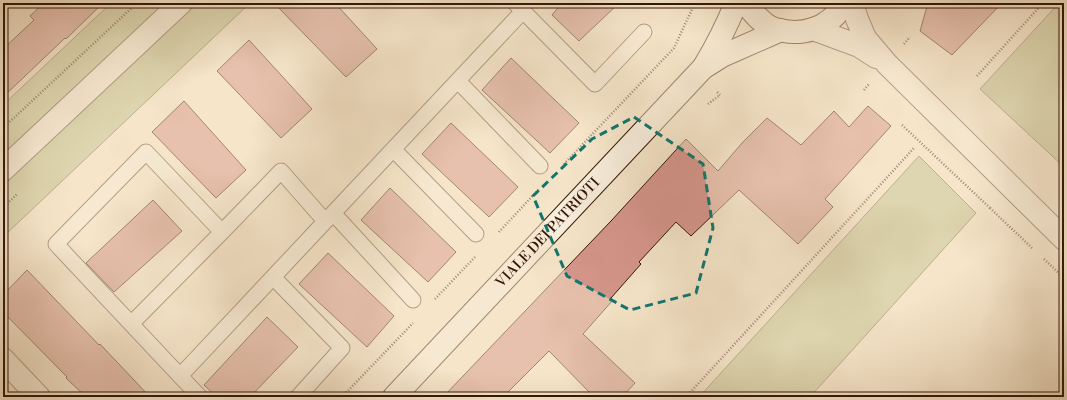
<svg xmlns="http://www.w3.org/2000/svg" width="1067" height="400" font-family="'Libre Bodoni',serif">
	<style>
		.green { fill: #c1c393; stroke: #7a6c4d }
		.building { fill: #d6968c; stroke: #331607 }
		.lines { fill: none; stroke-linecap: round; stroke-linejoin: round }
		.service-casing { stroke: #644a38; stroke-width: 17 }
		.pedestrian-casing { stroke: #644a38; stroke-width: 24 }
		.tertiary-casing { stroke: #644a38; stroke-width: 24 }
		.secondary-casing { stroke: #331607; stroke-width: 24 }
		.path { stroke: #331607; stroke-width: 2.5; stroke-dasharray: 1 2; stroke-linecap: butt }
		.service { stroke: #f8eedc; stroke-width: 15 }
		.pedestrian { stroke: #f8eedc; stroke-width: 22 }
		.tertiary { stroke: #f8eedc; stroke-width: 22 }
		.secondary { stroke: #f8eedc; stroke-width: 22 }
		.path-bridge { stroke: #331607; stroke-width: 2.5; stroke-dasharray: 1 2; stroke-linecap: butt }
		.marked { fill: none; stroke: #0f766e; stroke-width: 3; stroke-dasharray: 8 5; stroke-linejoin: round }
		.labels { text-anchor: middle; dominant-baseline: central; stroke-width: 4; stroke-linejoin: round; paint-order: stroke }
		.street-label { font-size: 14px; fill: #331607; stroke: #f8eedc }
	</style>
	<rect width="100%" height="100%" fill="#f5e5c9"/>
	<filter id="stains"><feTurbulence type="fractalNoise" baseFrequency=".005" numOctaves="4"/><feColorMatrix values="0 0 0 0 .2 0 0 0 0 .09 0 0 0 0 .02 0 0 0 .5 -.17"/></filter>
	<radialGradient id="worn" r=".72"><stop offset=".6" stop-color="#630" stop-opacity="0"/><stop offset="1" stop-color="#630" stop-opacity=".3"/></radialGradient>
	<path class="green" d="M111,3H250L3,237V105Z
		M1059,3H1064V167L980,89Z
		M919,156L976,213L810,397H699Z"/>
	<path class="building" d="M44,3H103L66,39L65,38L3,97V49L34,20L30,16Z
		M274,3H335L377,49L346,77Z
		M562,3H619L579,41L552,15Z
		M928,3H1002L952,55L920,31Z
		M249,40L312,109L281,138L217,71Z
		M511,58L579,123L550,153L482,90Z
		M184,101L246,170L216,198L152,132Z
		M868,106L891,126L825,199L833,207L798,244L739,190L691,236L676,222L639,262L641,264L611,298L613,300L583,334L635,383L622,397H594L549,351L503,397H443L611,221L686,139L718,171L742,143L767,118L801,145L834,111L849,127Z
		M451,123L518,187L489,217L422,154Z
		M390,188L456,252L428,282L361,220Z
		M153,200L182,231L114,292L86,263Z
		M328,253L394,316L367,347L299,284Z
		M27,270L99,345L100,344L150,397H86L66,378L67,377L3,312V295Z
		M267,317L298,347L250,397H217L204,385Z"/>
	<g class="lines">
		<g class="service-casing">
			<path id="service" d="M523,11L595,84L644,32
				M458,81L540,166
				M393,149L476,234
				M333,213L413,300
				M222,232L281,171L325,221
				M273,277L342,348L298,397
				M131,324L222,232L146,152L56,244L180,376
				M200,397L180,376L523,11L515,3"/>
		</g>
		<g class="pedestrian-casing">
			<path id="pedestrian" d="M3,170L181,3
				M3,359L39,397"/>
		</g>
		<g class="tertiary-casing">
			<path id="tertiary" d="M852,3L857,19L865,38L887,64L1064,239
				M813,29L859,46L876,57"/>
		</g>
		<g class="secondary-casing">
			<g id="secondary">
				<path d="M745,3C753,12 761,23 772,28C800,38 830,29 844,3"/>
				<path d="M705,65C717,45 727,25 736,3"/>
				<path id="s1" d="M394,397L703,68L722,56L781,30"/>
			</g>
		</g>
		<path class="path" d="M208,7L212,3
			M904,44L910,37
			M977,76L1043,3
			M864,90L869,84
			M708,104L720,95L716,91
			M3,128L137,3
			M564,164L674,48L693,7L694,3
			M3,208L17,194
			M990,208L1033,249
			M499,232L539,189
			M1044,259L1064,278
			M435,299L475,257
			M342,397L413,323
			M686,397L914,148"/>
		<use href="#service" class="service"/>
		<use href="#pedestrian" class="pedestrian"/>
		<use href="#tertiary" class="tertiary"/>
		<use href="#secondary" class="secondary"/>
		<path class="path-bridge" d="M902,125L990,208"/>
	</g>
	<path d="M0 0H1067V400H0ZM634,117L703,164L713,228L696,293L630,310L567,276L533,196L592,139Z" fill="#f5e5c9" fill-opacity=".55" fill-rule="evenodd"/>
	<path class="marked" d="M634,117L703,164L713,228L696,293L630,310L567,276L533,196L592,139Z"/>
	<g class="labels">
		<g class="street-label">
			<text stroke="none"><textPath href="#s1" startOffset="225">VIALE DEI PATRIOTI</textPath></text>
		</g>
	</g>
	<rect width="1067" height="400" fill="none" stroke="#f5e5c9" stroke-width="16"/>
	<rect x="4" y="4" width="1059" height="392" fill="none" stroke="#331607" stroke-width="2"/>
	<rect x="8" y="8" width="1051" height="384" fill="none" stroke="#331607"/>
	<rect width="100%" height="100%" filter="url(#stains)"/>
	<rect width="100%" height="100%" fill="url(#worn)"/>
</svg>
